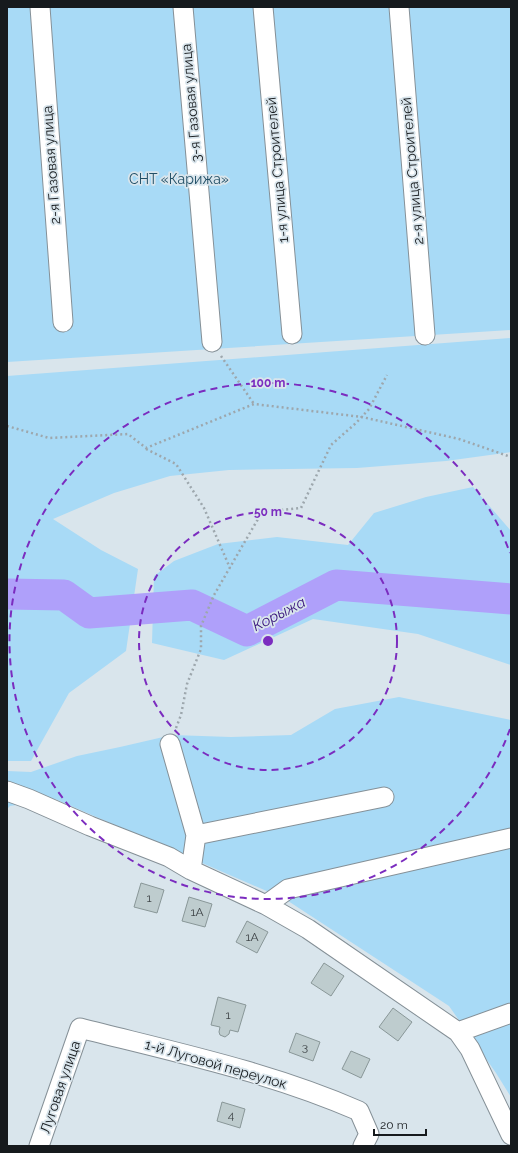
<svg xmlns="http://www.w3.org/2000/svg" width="518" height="1153" font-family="Raleway,sans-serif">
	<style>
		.green { fill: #a8daf6 }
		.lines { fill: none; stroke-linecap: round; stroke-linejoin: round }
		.river { stroke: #afa0fa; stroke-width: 31 }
		.building { fill: #beccce; stroke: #899798 }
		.minor-casing { stroke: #859097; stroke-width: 21 }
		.path { stroke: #9da7ad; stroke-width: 2.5; stroke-dasharray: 2 3; stroke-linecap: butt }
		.minor { stroke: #fff; stroke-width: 19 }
		.ring { fill: none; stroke: #7b2cbf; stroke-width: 2; stroke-dasharray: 7 5 }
		.labels { text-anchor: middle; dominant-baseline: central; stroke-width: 3.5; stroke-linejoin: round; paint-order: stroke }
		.number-label { font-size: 12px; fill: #404649 }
		.street-label { font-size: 14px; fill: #161a1d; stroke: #d9e5ec }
		.park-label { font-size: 14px; fill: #214f66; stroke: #d9e5ec }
		.water-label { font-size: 15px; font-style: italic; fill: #38137b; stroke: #d9e5ec }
		.centre { fill: #7b2cbf; stroke: #d9e5ec; stroke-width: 2 }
		.ring-label { font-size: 12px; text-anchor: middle; font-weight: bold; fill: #7b2cbf; stroke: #d9e5ec; stroke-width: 3.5; stroke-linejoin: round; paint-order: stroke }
	</style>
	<rect width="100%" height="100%" fill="#d9e5ec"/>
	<path class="green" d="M7,7H511V330L7,362Z
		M511,338V452L446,461L357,468L229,470L170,476L114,493L53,519L101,550L138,569L126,651L69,693L31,761H7V376Z
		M473,487L511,531V665L418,634L313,619L224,660L152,643L154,576L174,561L218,544L277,537L348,545L374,513L426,497Z
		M399,697L511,720V1097L496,1073L449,1006L285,899L55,799L10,806L7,809V771L31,772L77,756L120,747L172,735L231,737L291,735L335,709Z"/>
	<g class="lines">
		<path class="river" d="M7,594L64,595L89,613L192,605L247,631L336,585L511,599"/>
	</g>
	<path class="building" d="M141,883L164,890L157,913L134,907Z
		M189,897L212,904L205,927L182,921Z
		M247,921L268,932L257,953L236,942Z
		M324,963L344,976L331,996L311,983Z
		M218,997L246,1005L238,1032L230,1030L229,1034L225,1037L220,1035L219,1032L220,1027L211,1025Z
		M393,1008L412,1022L398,1041L379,1027Z
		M296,1033L320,1042L313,1061L289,1052Z
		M351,1051L370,1059L361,1078L342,1069Z
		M222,1102L245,1109L240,1128L217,1121Z"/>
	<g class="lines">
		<g class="minor-casing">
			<path id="minor" d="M40,7L63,322
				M183,7L212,342
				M263,7L292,334
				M399,7L425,335
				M170,744L196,835
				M7,791L29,799L90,826L169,857L191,870L266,905L308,929L458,1032L470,1049L511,1135
				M191,870L196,835L384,797
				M266,905L288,889L511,838
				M458,1032L511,1013
				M39,1146L80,1028C174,1052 270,1072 359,1111L369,1134L363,1146"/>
		</g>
		<path class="path" d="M221,356L254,404
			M7,426L49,438L128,434L146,448L254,404L362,417L459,439L511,457
			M146,449L176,464L204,508L230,568
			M176,728L181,715L187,684L201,649V626L214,595L262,512L301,508L331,445L356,423L369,409L387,375"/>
		<use href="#minor" class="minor"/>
	</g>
	<g class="ring">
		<circle cx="268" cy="641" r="129"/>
		<path d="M510 729A258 258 0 1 1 510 553"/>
	</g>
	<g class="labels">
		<g class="number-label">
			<text x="149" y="898">1</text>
			<text x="197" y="912">1А</text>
			<text x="252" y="937">1А</text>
			<text x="228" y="1015">1</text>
			<text x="305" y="1047">3</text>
			<text x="231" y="1115">4</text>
		</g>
		<g class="street-label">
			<text transform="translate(191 103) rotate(-95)">3-я Газовая улица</text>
			<text transform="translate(51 165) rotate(-94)">2-я Газовая улица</text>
			<text transform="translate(277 170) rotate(-95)">1-я улица Строителей</text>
			<text transform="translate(412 171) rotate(-95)">2-я улица Строителей</text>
			<text transform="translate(216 1064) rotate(16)">1-й Луговой переулок</text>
			<text transform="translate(60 1087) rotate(-71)">Луговая улица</text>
		</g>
		<g class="park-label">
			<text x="179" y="179">СНТ «Карижа»</text>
		</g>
		<g class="water-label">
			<text transform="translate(279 614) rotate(-27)">Корыжа</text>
		</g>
	</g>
	<circle cx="268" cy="641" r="6" class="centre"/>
	<g class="ring-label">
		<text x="268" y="387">100 m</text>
		<text x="268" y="516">50 m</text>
	</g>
	<rect width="518" height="1153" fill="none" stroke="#161a1d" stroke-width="16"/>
	<path d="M374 1129v6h52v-6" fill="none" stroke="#161a1d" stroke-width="2"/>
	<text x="380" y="1129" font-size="12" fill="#161a1d" stroke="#d9e5ec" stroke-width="3" paint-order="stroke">20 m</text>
</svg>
